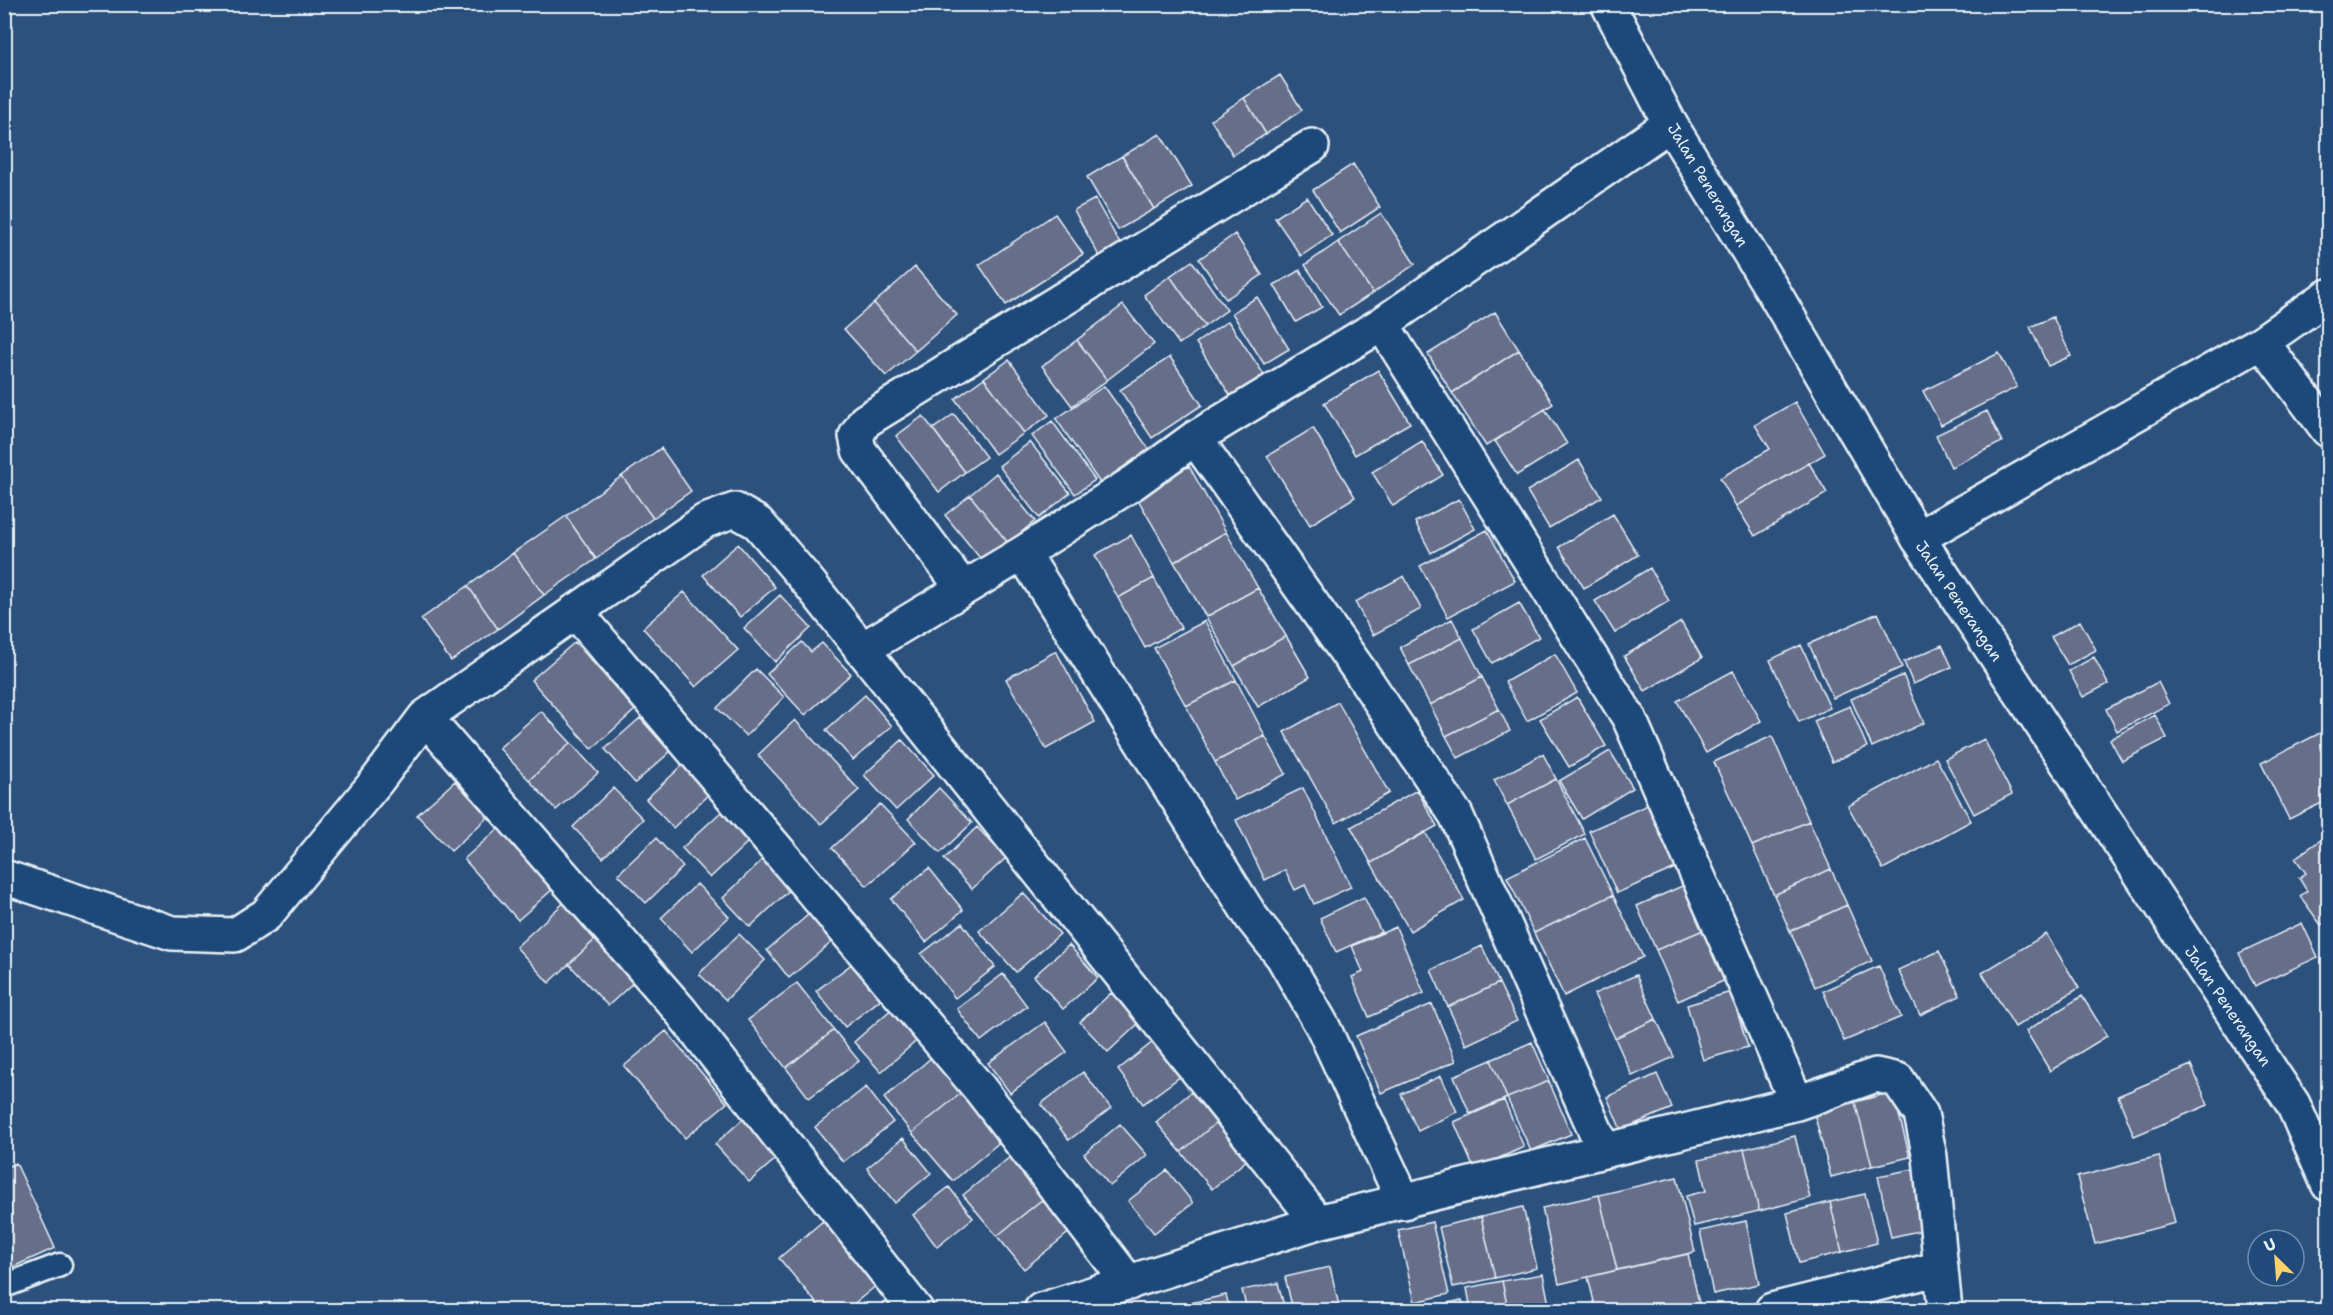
<svg xmlns="http://www.w3.org/2000/svg" width="2333" height="1315" font-family="'Shantell Sans',sans-serif">
	<style>
		.building { fill: #666e8a; stroke: #e8f1f8; stroke-width: 1.5 }
		.lines { fill: none; stroke-linecap: round; stroke-linejoin: round }
		.lane-casing { stroke: #e8f1f8; stroke-width: 27 }
		.street-casing { stroke: #e8f1f8; stroke-width: 38 }
		.secondary-casing { stroke: #e8f1f8; stroke-width: 38 }
		.lane { stroke: #1f4a7a; stroke-width: 22 }
		.street { stroke: #1f4a7a; stroke-width: 33 }
		.secondary { stroke: #1f4a7a; stroke-width: 33 }
		.labels { text-anchor: middle; dominant-baseline: central; stroke-width: 5; stroke-linejoin: round; paint-order: stroke }
		.street-label { font-size: 16px; fill: #e8f1f8; stroke: #1f4a7a }
	</style>
	<rect width="100%" height="100%" fill="#2d517d"/>
	<filter id="ink" filterUnits="userSpaceOnUse"><feTurbulence type="fractalNoise" baseFrequency=".0167" numOctaves="2"/><feDisplacementMap in="SourceGraphic" scale="12" xChannelSelector="R" yChannelSelector="G"/><feConvolveMatrix kernelMatrix="1 2 1 2 8 2 1 2 1" color-interpolation-filters="sRGB"/></filter>
	<g filter="url(#ink)">
		<path class="building" d="M1280,75L1302,110L1266,134L1244,98Z
			M1244,98L1266,134L1233,155L1211,120Z
			M1160,134L1192,186L1154,209L1122,156Z
			M1122,156L1154,209L1118,230L1087,177Z
			M1353,164L1380,207L1340,233L1313,190Z
			M1307,197L1332,235L1301,256L1275,218Z
			M1095,199L1124,251L1103,263L1074,210Z
			M1381,213L1415,264L1373,293L1338,242Z
			M1055,214L1083,254L1006,305L979,265Z
			M1235,234L1262,275L1226,299L1199,259Z
			M1338,242L1373,293L1339,315L1305,265Z
			M1192,261L1227,310L1205,326L1170,276Z
			M915,267L957,315L916,351L874,303Z
			M1300,270L1322,307L1296,322L1274,285Z
			M1170,276L1205,326L1179,344L1144,295Z
			M1257,297L1289,349L1264,364L1232,313Z
			M874,303L916,351L886,376L844,329Z
			M1123,305L1154,344L1107,380L1077,340Z
			M1495,312L1519,350L1452,393L1428,354Z
			M2053,317L2071,356L2048,366L2030,327Z
			M1228,321L1265,376L1232,398L1196,343Z
			M1077,340L1107,380L1072,406L1042,366Z
			M1519,350L1553,404L1486,446L1452,393Z
			M1999,353L2017,387L1941,425L1923,391Z
			M1170,357L1202,405L1152,438L1120,390Z
			M1009,360L1049,415L1024,433L984,378Z
			M1378,370L1410,423L1355,455L1324,403Z
			M984,378L1024,433L995,454L955,399Z
			M1104,386L1149,449L1100,483L1056,419Z
			M1795,402L1825,454L1736,506L1720,478L1770,449L1755,425Z
			M1545,409L1567,444L1517,475L1495,441Z
			M1987,411L2002,442L1951,467L1936,435Z
			M954,414L986,457L965,472L933,429Z
			M923,416L965,472L939,492L896,436Z
			M1052,421L1095,480L1075,494L1032,436Z
			M1313,428L1355,497L1310,525L1267,456Z
			M1422,441L1443,475L1393,506L1372,472Z
			M1030,442L1070,493L1039,518L999,466Z
			M661,448L691,491L653,518L622,476Z
			M1579,460L1602,497L1549,528L1527,491Z
			M1809,463L1827,493L1755,536L1736,506Z
			M1189,466L1226,532L1174,562L1136,496Z
			M996,473L1035,521L1008,543L970,495Z
			M622,476L653,518L596,559L566,516Z
			M970,495L1008,543L984,563L945,515Z
			M1459,499L1475,529L1431,553L1415,522Z
			M1613,514L1638,555L1584,588L1559,547Z
			M566,516L596,559L544,595L513,553Z
			M1487,530L1515,581L1448,617L1420,566Z
			M1226,532L1258,588L1206,617L1174,562Z
			M1131,535L1154,578L1118,598L1095,555Z
			M738,544L775,587L740,617L703,575Z
			M513,553L544,595L498,629L468,586Z
			M1650,568L1669,601L1615,633L1595,601Z
			M1404,576L1421,609L1373,635L1355,602Z
			M1154,578L1181,628L1145,648L1118,598Z
			M468,586L498,629L451,661L421,619Z
			M1258,588L1286,636L1234,666L1206,617Z
			M684,592L738,650L696,687L643,628Z
			M780,595L811,628L775,662L744,628Z
			M1519,603L1539,637L1492,663L1473,629Z
			M1878,613L1902,667L1833,698L1809,644Z
			M1452,619L1462,638L1409,665L1400,647Z
			M1205,621L1236,680L1186,706L1154,648Z
			M2080,621L2096,650L2068,665L2051,637Z
			M1681,622L1702,658L1645,691L1624,656Z
			M1286,636L1310,677L1258,707L1234,666Z
			M1462,638L1482,677L1430,705L1409,665Z
			M575,642L635,710L592,749L531,680Z
			M802,642L811,652L822,643L851,674L805,715L767,674Z
			M1801,645L1830,708L1799,722L1770,660Z
			M1942,645L1952,667L1913,684L1904,662Z
			M1056,651L1095,722L1046,749L1006,679Z
			M1555,654L1577,693L1527,721L1505,682Z
			M2094,657L2108,684L2083,697L2069,671Z
			M756,669L784,697L746,736L717,708Z
			M1733,671L1761,721L1706,753L1677,701Z
			M1903,675L1924,723L1872,747L1851,699Z
			M1482,677L1499,709L1446,736L1430,705Z
			M1236,680L1265,736L1215,762L1186,706Z
			M2158,682L2169,704L2117,731L2106,709Z
			M865,695L892,726L853,760L826,730Z
			M1577,697L1606,746L1569,767L1540,719Z
			M1338,702L1389,793L1336,823L1284,732Z
			M1850,706L1867,747L1832,762L1814,721Z
			M1499,709L1510,731L1458,758L1446,736Z
			M541,711L571,743L529,780L499,748Z
			M2155,715L2167,738L2122,761L2110,739Z
			M640,718L670,752L635,783L605,749Z
			M795,720L859,790L821,824L758,755Z
			M2328,729V800L2289,819L2261,763Z
			M1265,736L1286,774L1235,800L1215,762Z
			M1772,736L1809,821L1752,846L1714,762Z
			M1984,739L2012,794L1974,814L1945,759Z
			M902,740L934,775L896,810L864,775Z
			M571,743L598,773L556,810L529,780Z
			M1610,751L1633,788L1582,819L1559,781Z
			M1543,754L1556,779L1507,805L1494,780Z
			M1936,758L1971,821L1883,869L1848,806Z
			M684,764L710,793L673,828L646,799Z
			M1556,779L1585,834L1536,859L1507,805Z
			M455,781L488,817L451,851L417,815Z
			M613,788L643,819L603,858L573,827Z
			M939,788L972,823L940,853L908,819Z
			M1303,788L1351,887L1314,904L1305,885L1295,890L1285,870L1265,880L1236,820Z
			M1417,790L1437,826L1371,863L1351,827Z
			M1652,803L1680,866L1617,893L1589,831Z
			M880,804L916,842L867,886L832,848Z
			M722,811L750,840L710,878L682,848Z
			M1809,821L1831,869L1774,895L1752,846Z
			M977,827L1006,858L972,889L944,859Z
			M499,828L554,888L518,920L464,859Z
			M2328,830V920L2321,925L2300,896L2307,891L2299,878L2306,873L2295,858L2328,835L2326,832Z
			M1425,832L1464,900L1410,931L1371,863Z
			M656,838L683,867L646,903L618,874Z
			M1585,838L1613,895L1534,933L1507,877Z
			M767,855L796,884L750,927L723,898Z
			M929,868L963,910L926,942L891,899Z
			M1831,869L1847,905L1790,931L1774,895Z
			M1689,883L1708,928L1656,950L1637,906Z
			M697,884L729,917L692,952L661,918Z
			M1023,893L1060,934L1016,972L979,931Z
			M1613,895L1643,957L1564,996L1534,933Z
			M570,897L603,932L549,983L516,947Z
			M1364,897L1381,932L1336,952L1320,918Z
			M1847,905L1872,961L1815,987L1790,931Z
			M815,909L838,937L789,978L767,950Z
			M962,923L995,967L955,998L921,954Z
			M2302,923L2318,957L2255,986L2239,953Z
			M1396,927L1424,993L1369,1017L1352,977L1363,972L1352,946Z
			M1708,928L1730,978L1678,1001L1656,950Z
			M739,934L765,960L726,1000L699,974Z
			M2046,934L2079,988L2015,1027L1982,973Z
			M599,936L638,978L608,1006L569,964Z
			M1069,945L1098,978L1063,1009L1034,976Z
			M1482,946L1499,983L1448,1007L1431,970Z
			M1939,951L1960,996L1920,1015L1898,970Z
			M853,963L881,999L845,1027L816,991Z
			M1879,966L1901,1017L1844,1041L1823,991Z
			M1003,974L1027,1006L981,1041L957,1009Z
			M1636,975L1656,1019L1615,1038L1594,994Z
			M797,983L834,1030L786,1068L748,1020Z
			M1499,983L1517,1021L1466,1045L1448,1007Z
			M1731,992L1748,1047L1703,1060L1687,1005Z
			M1111,993L1139,1023L1108,1052L1080,1022Z
			M2082,996L2107,1036L2050,1071L2026,1031Z
			M1432,1004L1456,1061L1381,1093L1356,1036Z
			M895,1006L922,1036L881,1072L854,1042Z
			M1656,1019L1674,1057L1632,1076L1615,1038Z
			M1045,1022L1067,1052L1010,1093L988,1063Z
			M834,1030L859,1061L809,1098L786,1068Z
			M666,1031L727,1103L685,1138L624,1066Z
			M1154,1041L1181,1076L1143,1104L1118,1070Z
			M1532,1042L1549,1081L1507,1098L1491,1060Z
			M932,1057L961,1093L912,1133L884,1098Z
			M1491,1060L1507,1098L1470,1114L1454,1076Z
			M2191,1065L2208,1105L2134,1136L2118,1096Z
			M1083,1072L1111,1108L1069,1140L1041,1104Z
			M1657,1074L1672,1108L1621,1130L1607,1097Z
			M1441,1076L1457,1112L1418,1131L1401,1094Z
			M1549,1081L1571,1134L1531,1151L1507,1098Z
			M866,1087L893,1122L843,1162L815,1127Z
			M1191,1092L1216,1123L1181,1152L1156,1122Z
			M1893,1092L1910,1157L1872,1166L1855,1102Z
			M961,1093L1001,1141L953,1181L912,1133Z
			M1504,1100L1524,1147L1474,1169L1454,1122Z
			M1855,1102L1872,1166L1831,1177L1814,1113Z
			M743,1119L777,1158L749,1182L715,1144Z
			M1216,1123L1248,1159L1212,1189L1181,1152Z
			M1120,1124L1147,1155L1110,1186L1084,1154Z
			M1795,1136L1810,1198L1759,1211L1744,1149Z
			M903,1138L931,1173L895,1203L867,1168Z
			M1744,1149L1759,1211L1694,1226L1686,1196L1706,1191L1699,1160Z
			M2159,1156L2175,1223L2095,1244L2077,1177Z
			M1010,1157L1044,1198L997,1236L963,1195Z
			M16,1163L55,1248L4,1271V1168Z
			M1919,1168L1932,1228L1891,1237L1878,1176Z
			M1167,1170L1193,1203L1154,1233L1128,1201Z
			M1677,1177L1695,1252L1617,1270L1599,1195Z
			M949,1187L973,1218L937,1247L913,1215Z
			M1865,1194L1877,1243L1842,1252L1830,1202Z
			M1599,1195L1617,1270L1559,1284L1542,1208Z
			M1044,1198L1071,1231L1024,1269L997,1236Z
			M1830,1202L1842,1252L1799,1263L1787,1213Z
			M1523,1207L1537,1268L1495,1278L1481,1217Z
			M1481,1217L1495,1278L1453,1287L1439,1227Z
			M823,1221L877,1285L846,1310H822L779,1258Z
			M1746,1221L1759,1284L1713,1294L1700,1231Z
			M1432,1222L1449,1294L1415,1302L1398,1230Z
			M1688,1254L1699,1303L1667,1310H1596L1588,1277Z
			M1330,1267L1340,1310H1293L1285,1277Z
			M1543,1274L1550,1310H1508L1502,1281Z
			M1502,1281L1508,1310H1471L1467,1288Z
			M1278,1283L1285,1310H1247L1242,1290Z
			M1226,1295L1230,1310H1178L1177,1306Z
			M1462,1300L1465,1310H1427L1426,1308Z"/>
		<g class="lines">
			<g class="lane-casing">
				<path id="lane" d="M4,1286L60,1265"/>
			</g>
			<g class="street-casing">
				<path id="street" d="M1382,324L1629,718L1797,1103
					M2262,342L2328,430
					M1195,438L1366,680L1456,815L1604,1150
					M1918,538L2262,342L2328,296
					M1023,553L1252,918L1283,957L1323,1027L1404,1202
					M962,587L859,450L856,436L865,421L1312,146
					M575,611L980,1089L1129,1283
					M861,650L1023,553L1133,483L1195,438L1382,324L1670,124
					M425,717L679,1009L916,1310
					M4,877L172,933L235,935L266,915L376,782L425,717L705,521L735,510L758,523L810,584L1318,1222
					M1041,1310L1318,1222L1797,1103L1876,1075L1898,1080L1921,1114L1930,1157L1945,1310
					M1772,1310L1941,1268"/>
			</g>
			<g class="secondary-casing">
				<path id="secondary" d="M1608,4L1670,124L1776,296L1918,538L2293,1104L2328,1184"/>
			</g>
			<use href="#lane" class="lane"/>
			<use href="#street" class="street"/>
			<use href="#secondary" class="secondary"/>
		</g>
	</g>
	<g class="labels">
		<g class="street-label">
			<text transform="translate(1708 185) rotate(59)">Jalan Penerangan</text>
			<text transform="translate(1959 601) rotate(56)">Jalan Penerangan</text>
			<text transform="translate(2228 1006) rotate(56)">Jalan Penerangan</text>
		</g>
	</g>
	<rect width="2333" height="1315" fill="none" stroke="#1f4a7a" stroke-width="24"/>
	<rect x="12" y="12" width="2309" height="1291" fill="none" stroke="#e8f1f8" stroke-width="2" filter="url(#ink)"/>
	<g transform="translate(2276 1258) rotate(335)"><circle r="28" fill="#1f4a7a" stroke="#6f8dac" stroke-width="1.5"/>
	<path d="M0-4.5L10 22L0 15L-10 22Z" fill="#ffd166"/>
	<text y="-9" font-size="16" font-weight="bold" text-anchor="middle" fill="#e8f1f8">U</text>
	</g>
</svg>
